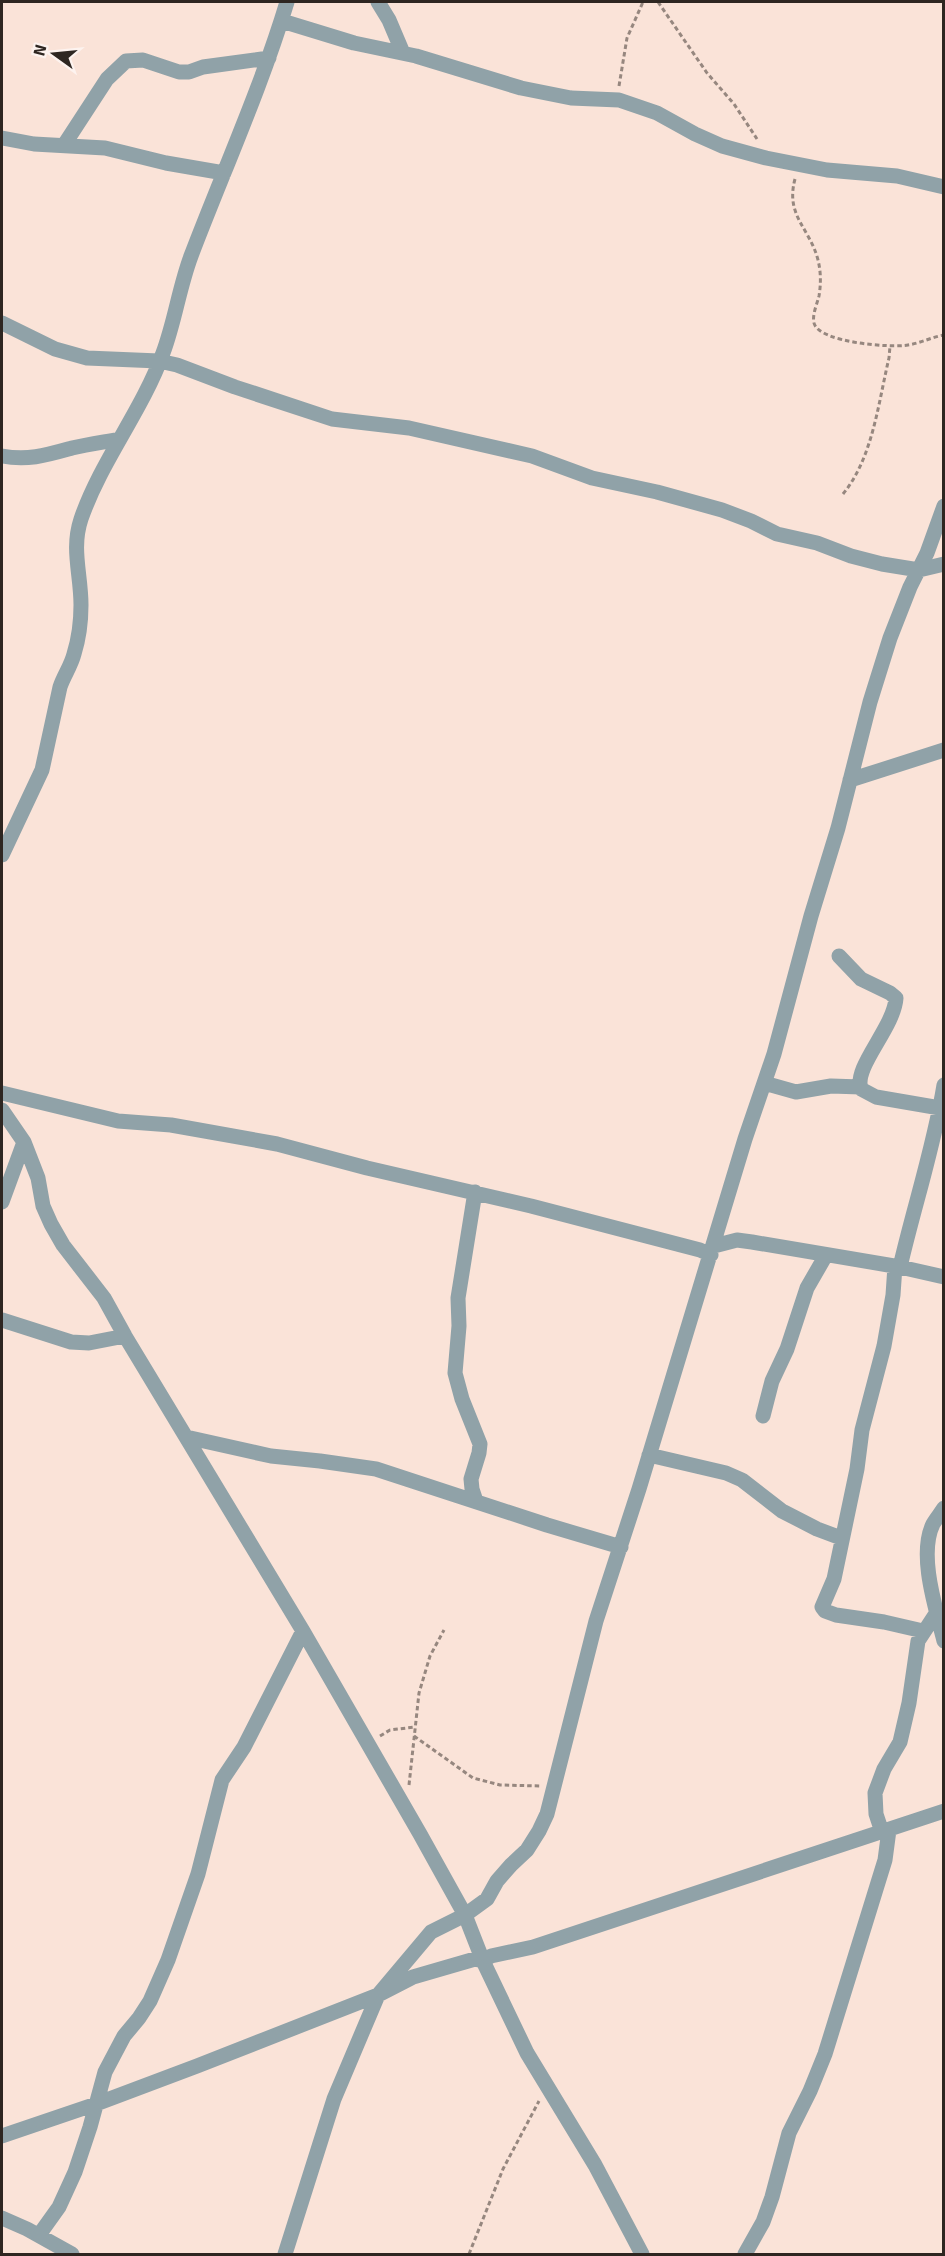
<svg xmlns="http://www.w3.org/2000/svg" width="945" height="2256" font-family="Signika,sans-serif">
	<style>
		.lines { fill: none; stroke-linecap: round; stroke-linejoin: round }
		.path { stroke: #96877f; stroke-width: 3; stroke-dasharray: 4.5 3; stroke-linecap: butt }
		.minor { stroke: #90a2a8; stroke-width: 15 }
	</style>
	<rect width="100%" height="100%" fill="#fae3d8"/>
	<g class="lines">
		<path class="path" d="M658,2L707,73L734,104L757,139
			M619,86L627,38L643,2
			M795,179C785,216 810,228 818,260C821,272 821,284 819,296C817,304 812,315 814,323C819,343 892,348 908,345C921,343 932,337 944,335
			M843,494C873,457 878,404 889,358L890,346
			M380,1736L390,1730L415,1727
			M414,1736L473,1778L500,1785L540,1786
			M409,1785L419,1693L430,1656L444,1630
			M469,2254L503,2169L539,2101"/>
		<path class="minor" d="M378,2L389,20L403,53
			M282,21L354,43L416,56L521,88L571,98L619,100L657,113L695,134L722,146L766,158L827,170L897,176L944,187
			M2,138L34,144L105,148L166,163L224,173
			M64,145L107,79L126,61L143,60L179,72H189L203,67L269,58
			M2,323L55,349L87,358L159,361L177,365L235,387L332,419L409,428L532,456L592,478L657,492L722,510L751,521L777,534L817,543L851,556L882,564L919,570L944,564
			M2,456C28,461 47,455 72,448C88,444 104,442 120,439
			M850,780L944,750
			M2,855L42,770L60,687C64,675 71,666 74,654C79,638 81,621 81,605C81,574 71,549 81,519C101,461 142,411 163,353C175,321 179,288 191,256C223,172 261,88 287,2
			M839,956L861,979L890,993L896,998C894,1028 853,1067 861,1089L876,1097L940,1108
			M764,1083L796,1092L831,1086L861,1087
			M2,1093L118,1121L171,1125L277,1144L367,1168L531,1206L700,1250L711,1255
			M2,1110L24,1142L38,1178L43,1206L51,1224L63,1245L104,1298L125,1336L303,1631L420,1834L465,1915L483,1961L527,2053L595,2165L642,2254
			M475,1192L458,1298L459,1326L455,1373L462,1399L480,1444L479,1453L471,1479L472,1489L476,1501
			M2,1202L24,1142
			M714,1246L737,1240L752,1242L900,1267L944,1277
			M895,1266L893,1295L884,1346L862,1430L857,1469L834,1579L822,1607L825,1611L836,1615L884,1622L923,1631
			M900,1267C914,1206 934,1147 944,1085
			M2,1320L71,1342L89,1343L125,1336
			M763,1416L772,1381L787,1349L807,1288L826,1255
			M186,1437L271,1456L320,1461L376,1469L547,1525L621,1547
			M649,1455L726,1473L742,1480L782,1511L817,1529L841,1538
			M944,1508C940,1514 936,1519 933,1524C918,1555 936,1609 944,1641
			M882,1832L876,1814L875,1793L884,1769L900,1742L909,1703L918,1641L937,1612
			M2,2136L96,2104L197,2066L378,1995L413,1977L475,1959L483,1961L491,1956L533,1947L944,1811
			M2,2218L27,2229L72,2254
			M39,2235L59,2207L75,2172L90,2127L105,2072L124,2036L139,2018L150,2001L168,1960L198,1874L222,1780L244,1747L303,1631
			M285,2254L334,2099L378,1995L431,1932L465,1915L487,1899L497,1881L511,1865L527,1850L539,1831L547,1814L596,1621L639,1489L745,1139L774,1054L811,916L838,828L870,702L890,638L910,587L927,553L944,506
			M745,2254L763,2222L772,2197L789,2133L810,2091L825,2054L885,1860L889,1830"/>
	</g>
	<rect width="945" height="2256" fill="none" stroke="#2e2621" stroke-width="6"/>
	<g transform="translate(54 54) rotate(285)" stroke="#fdf3ef" stroke-width="4.5" paint-order="stroke">
	<path d="M0-4.5L10 22L0 15L-10 22Z" fill="#2e2621"/>
	<text y="-9" font-size="16" font-weight="bold" text-anchor="middle" fill="#2e2621">N</text>
	</g>
</svg>
